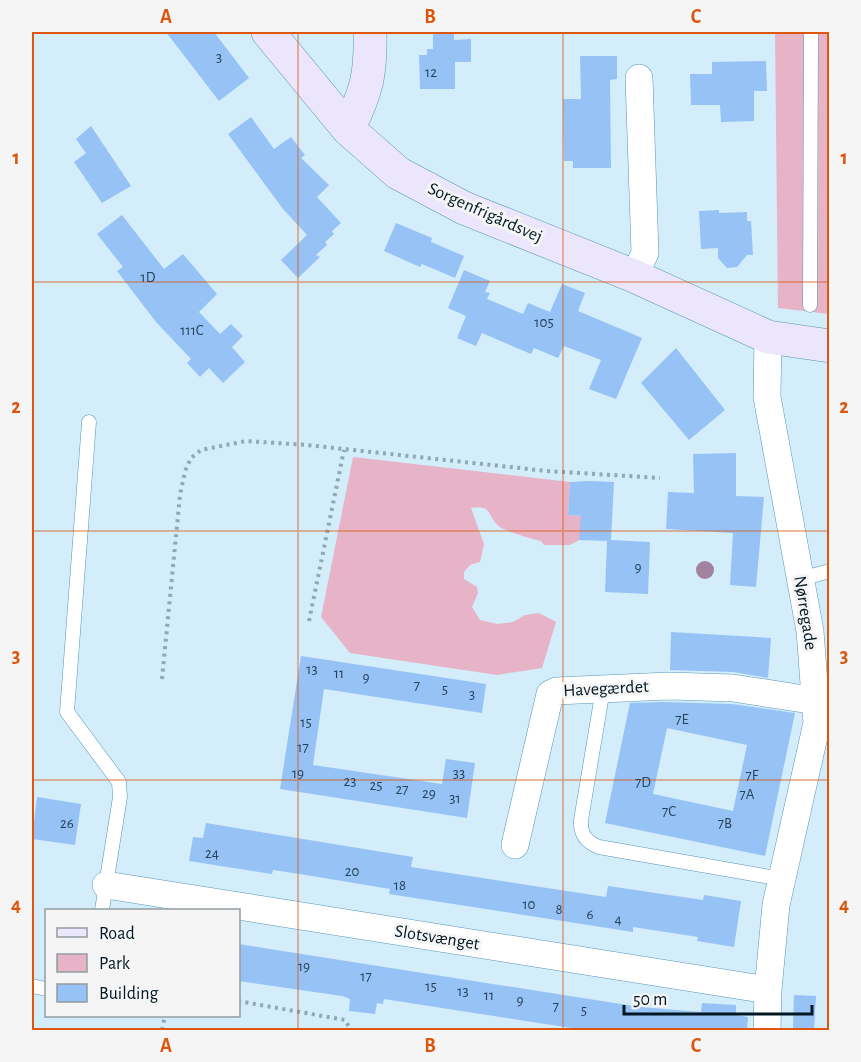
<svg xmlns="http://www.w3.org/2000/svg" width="861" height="1062" font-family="'Alegreya Sans',sans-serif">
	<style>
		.green { fill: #e7b3c7 }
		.building { fill: #97c2f6; fill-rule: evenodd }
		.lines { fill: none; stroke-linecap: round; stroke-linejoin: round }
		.lane-casing { stroke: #5696b8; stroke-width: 15 }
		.street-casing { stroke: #5696b8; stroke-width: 28 }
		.secondary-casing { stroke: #5696b8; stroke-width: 34 }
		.path { stroke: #8fa8b6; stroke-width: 4; stroke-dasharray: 3 4.5; stroke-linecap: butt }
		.lane { stroke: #fff; stroke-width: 14 }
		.street { stroke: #fff; stroke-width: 27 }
		.secondary { stroke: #ebe6fb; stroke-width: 33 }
		.tree { fill: #a1819d }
		.grid { fill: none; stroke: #dc560d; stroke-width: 1.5; stroke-opacity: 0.55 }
		.labels { text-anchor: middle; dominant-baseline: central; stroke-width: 6; stroke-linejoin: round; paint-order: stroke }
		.number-label { font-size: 15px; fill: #264258 }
		.street-label { font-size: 18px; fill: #001724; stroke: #f5f5f5 }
		.neatline { fill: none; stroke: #dc560d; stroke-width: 2 }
		.grid-label { font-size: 20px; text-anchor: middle; font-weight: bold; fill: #dc560d }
	</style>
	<rect width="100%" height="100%" fill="#d3edfb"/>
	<path class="green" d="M775,32H829V314L778,308Z
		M353,457L570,482L568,515L580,516L587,504L579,540L570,545H544L541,541C532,539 507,532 500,527C487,518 494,504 471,508L484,544L480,562L470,565L464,572V579L477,587L478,593L472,607L480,620L497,624L513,622L525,615L539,613L556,622L542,668L497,675L350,653L321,617Z"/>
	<path class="building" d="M166,32H214L249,78L219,101Z
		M433,32H454V40L471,39V62H455V89H420L419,55H427V49H433Z
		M580,56H617V79L610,80L611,168H573V161H564L563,99H581Z
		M766,61L767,91H754V121L721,122L720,105H691L690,74H712V62Z
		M251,117L274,149L291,137L305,155L301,158L329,185L317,197L341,223L332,231L334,234L325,242L327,245L316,255L320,257L298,278L281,260L307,235L283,209L228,134Z
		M91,126L131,186L102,203L74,162L86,153L76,139Z
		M719,210V213L747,212V221H751L753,255H747L737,267L727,268L718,258V248L701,249L699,211Z
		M122,215L164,269L183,254L217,294L199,312L220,334L231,324L243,336L232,347L245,362L223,383L209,368L200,377L187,363L191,359L156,322L117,271L123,267L97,234Z
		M396,223L432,238L431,242L464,256L455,278L422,264L420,267L384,251Z
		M464,270L490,281L485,292L490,293L487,299L523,314L528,303L550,312L562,284L585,293L578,311L642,338L616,399L589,389L601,360L564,346L558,358L534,348L531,354L482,333L476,346L457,338L466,316L448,308Z
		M676,348L725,410L689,440L641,383Z
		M736,453V496L764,497L756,587L730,585L733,533L666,529L668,492L694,493L693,454Z
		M589,481L614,482L611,540L650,542L648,594L605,592L607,541L579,540L581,516L568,515L570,482Z
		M671,632L771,638L768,678L733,672L670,670Z
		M301,656L486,684L482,713L324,689L313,765L442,784L446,759L475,763L467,818L280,789Z
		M663,702L732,704L795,713L765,856L605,823L630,703ZM667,728L747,745L733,811L653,794Z
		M37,797L81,804L75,845L32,839Z
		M206,823L413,857L411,867L606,897L608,886L703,900L704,895L741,901L734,947L697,941L698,937L633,927V932L389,894L390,889L306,875L273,870L272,874L189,861L193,837L203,838Z
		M238,944L640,1007L701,1012L702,1003L736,1005V1015L748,1017L747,1030H584L384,999L383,1004L377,1003L375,1014L349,1011L350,999L342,996L238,981Z
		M794,995L816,996L814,1030L793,1029Z"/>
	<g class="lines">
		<g class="lane-casing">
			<path id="lane" d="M810,305L811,32
				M89,422L67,712L119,782L120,797L102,910
				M800,579L830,571
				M603,689L581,820C580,834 586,842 599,847L782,879
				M32,986L46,989"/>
		</g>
		<g class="street-casing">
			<path id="street" d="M634,276L645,253L639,78
				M515,845L550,694L556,691L669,686L733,688L817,701
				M106,885L768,990
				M767,1030L768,990L776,905L817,723L810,631L767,397L768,337"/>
		</g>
		<g class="secondary-casing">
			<path id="secondary" d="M268,32L348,129L398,173L464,208L634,276L768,337L830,346
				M348,129C367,91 371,74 370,32"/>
		</g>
		<path class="path" d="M309,621L344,450
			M162,679L180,495L185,471L191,458L201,450L246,441L307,445L547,471L660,478
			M238,1001L345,1020L351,1030
			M162,1030L165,1016"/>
		<use href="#lane" class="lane"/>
		<use href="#street" class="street"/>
		<use href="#secondary" class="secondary"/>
	</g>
	<circle class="tree" cx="705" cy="570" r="9"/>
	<path class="grid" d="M298,32V1030M563,32V1030M32,282H830M32,531H830M32,780H830"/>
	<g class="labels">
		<g class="number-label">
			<text x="219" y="57">3</text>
			<text x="431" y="72">12</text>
			<text x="148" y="277">1D</text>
			<text x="544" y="322">105</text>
			<text x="192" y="330">111C</text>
			<text x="638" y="567">9</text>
			<text x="312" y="669">13</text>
			<text x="339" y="673">11</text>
			<text x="366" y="677">9</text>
			<text x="417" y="685">7</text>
			<text x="445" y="689">5</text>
			<text x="472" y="694">3</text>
			<text x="682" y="719">7E</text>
			<text x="306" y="722">15</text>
			<text x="303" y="747">17</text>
			<text x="298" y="773">19</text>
			<text x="459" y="773">33</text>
			<text x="752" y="775">7F</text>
			<text x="350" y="781">23</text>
			<text x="643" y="782">7D</text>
			<text x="376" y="785">25</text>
			<text x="402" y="789">27</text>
			<text x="429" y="793">29</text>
			<text x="747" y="794">7A</text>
			<text x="455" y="798">31</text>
			<text x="669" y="811">7C</text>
			<text x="67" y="823">26</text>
			<text x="725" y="823">7B</text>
			<text x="212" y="853">24</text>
			<text x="352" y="871">20</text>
			<text x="400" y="885">18</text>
			<text x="529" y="904">10</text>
			<text x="559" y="909">8</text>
			<text x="590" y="914">6</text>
			<text x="618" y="919">4</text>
			<text x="304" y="966">19</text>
			<text x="366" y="976">17</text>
			<text x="431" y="986">15</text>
			<text x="463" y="991">13</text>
			<text x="489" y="995">11</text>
			<text x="520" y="1000">9</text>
			<text x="556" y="1006">7</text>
			<text x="584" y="1010">5</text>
		</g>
		<g class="street-label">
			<text transform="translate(485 213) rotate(24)">Sorgenfrigårdsvej</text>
			<text transform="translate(805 613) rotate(81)">Nørregade</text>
			<text transform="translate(606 689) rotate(-3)">Havegærdet</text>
			<text transform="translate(437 938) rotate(9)">Slotsvænget</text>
		</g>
	</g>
	<rect width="861" height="1062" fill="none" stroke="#f5f5f5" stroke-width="66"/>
	<rect x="45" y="909" width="195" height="108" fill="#f5f5f5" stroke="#939ca1" stroke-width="1.5"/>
	<rect x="57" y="928" width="30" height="9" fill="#ebe6fb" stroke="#939ca1" stroke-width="1.5"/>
	<text x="99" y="939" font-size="18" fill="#001724">Road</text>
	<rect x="57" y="954" width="30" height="18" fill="#e7b3c7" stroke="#939ca1" stroke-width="1.5"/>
	<text x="99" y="969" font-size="18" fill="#001724">Park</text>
	<rect x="57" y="984" width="30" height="18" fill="#97c2f6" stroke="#939ca1" stroke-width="1.5"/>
	<text x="99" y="999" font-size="18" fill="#001724">Building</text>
	<path d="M624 1005v9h188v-9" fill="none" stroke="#001724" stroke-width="3"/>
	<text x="633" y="1005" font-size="18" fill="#001724" stroke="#f5f5f5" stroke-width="4.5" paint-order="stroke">50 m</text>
	<rect x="33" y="33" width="795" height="996" class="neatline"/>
	<g class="grid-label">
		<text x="166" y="23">A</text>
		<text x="430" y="23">B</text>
		<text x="696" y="23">C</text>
		<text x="16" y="164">1</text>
		<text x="844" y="164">1</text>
		<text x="16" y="413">2</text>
		<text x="844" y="413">2</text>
		<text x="16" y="662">3</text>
		<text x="844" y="662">3</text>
		<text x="16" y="911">4</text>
		<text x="844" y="911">4</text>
		<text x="166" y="1052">A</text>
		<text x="430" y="1052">B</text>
		<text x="696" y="1052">C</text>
	</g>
</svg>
